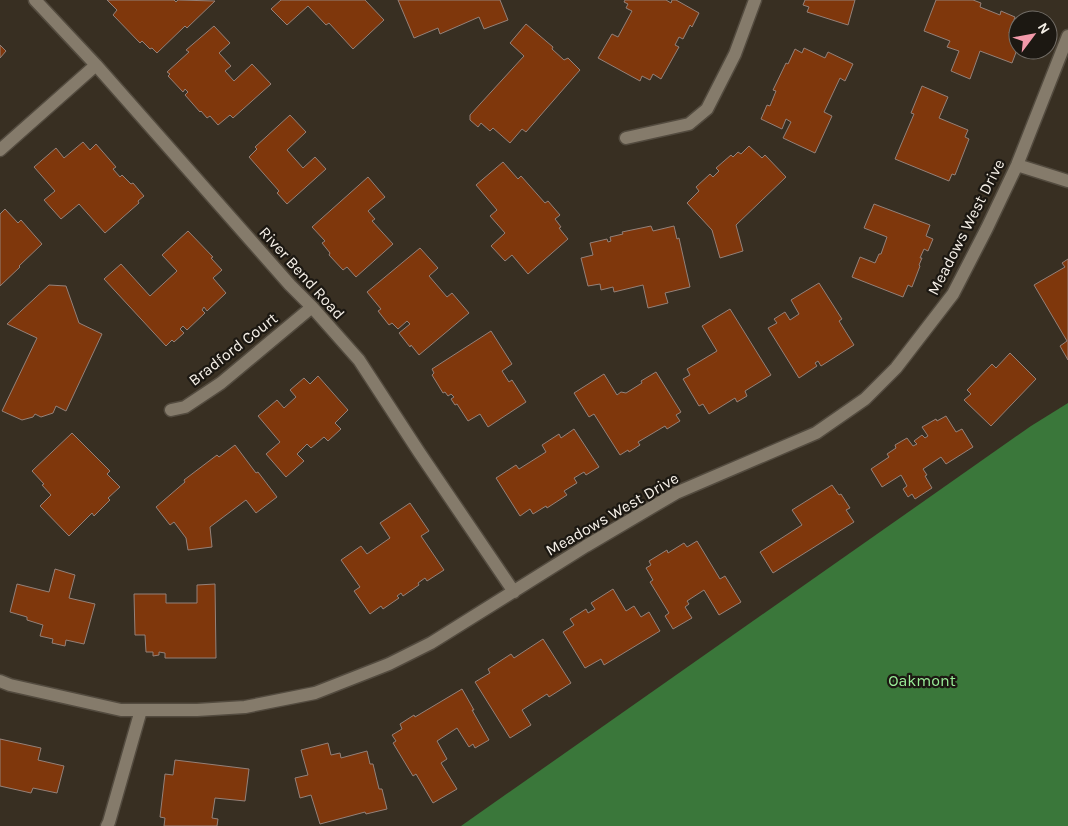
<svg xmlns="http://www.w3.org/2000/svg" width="1068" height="826" font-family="Karla,sans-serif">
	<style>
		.forest { fill: #3a773a }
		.building { fill: #7f370c; stroke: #948179 }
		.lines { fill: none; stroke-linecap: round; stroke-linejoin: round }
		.minor-casing { stroke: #534b3f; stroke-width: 15 }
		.minor { stroke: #857b6b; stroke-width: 12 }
		.labels { text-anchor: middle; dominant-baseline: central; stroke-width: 4.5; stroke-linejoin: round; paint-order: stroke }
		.street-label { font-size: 16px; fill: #f6f0e8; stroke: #1c1812 }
		.park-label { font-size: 16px; fill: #9aee99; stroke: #1c1812 }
	</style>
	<rect width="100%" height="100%" fill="#382f22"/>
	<path class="forest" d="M1068,403V826H461L1031,426Z"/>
	<path class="building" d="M107,0H174L176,2L178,0L215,1L187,28L185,26L157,53L152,48L150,49L142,41L140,43L113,15L117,10Z
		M281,0H365L384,20L353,49L329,23L326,25L308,6L287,25L271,9Z
		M398,0H500L508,20L484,29L479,17L440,34L438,28L414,38Z
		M625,0H666L671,3L672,0H676L699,13L692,27L690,25L683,39L679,37L675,45L679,47L661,79L653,74L650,80L642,76L640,81L598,58L612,34L618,37L632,11L626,8L628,4L624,2Z
		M805,0H855L848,25L807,12L809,7L803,5Z
		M936,0H973L981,3L980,7L1000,15L1001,11L1015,17L1009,33L1018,36V47L1012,63L980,51L970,79L951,71L959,51L947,47L950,41L924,31Z
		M526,24L553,47L552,49L564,60L568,58L580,70L526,132L522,129L510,143L493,128L490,131L481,123L478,127L470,120V115L524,56L510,43Z
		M214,26L230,43L219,53L231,66L225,71L234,81L252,64L271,84L233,118L230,115L218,125L210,116L207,118L201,111L200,112L185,95L188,92L185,89L183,92L168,76L170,74L167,72L189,52L186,50Z
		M0,45L6,51L0,58Z
		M804,48L825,58L828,52L853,64L845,81L840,78L824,112L832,116L815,153L783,138L791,122L786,119L782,129L761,119L767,105L770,106L776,91L773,90L786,63L788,64L795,49L802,53Z
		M922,86L948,97L939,118L968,130L965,137L969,139L955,175L952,174L949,181L895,159L914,114L911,113Z
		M290,115L306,132L287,150L303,168L315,157L326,169L287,204L277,193L279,191L249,157L257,149L255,147Z
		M83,142L90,150L96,144L116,167L113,169L120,177L122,175L131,184L133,183L144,196L138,201L139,203L105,233L79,204L61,219L44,200L55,191L34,167L56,148L64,158Z
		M749,146L762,158L765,155L786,177L736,225L743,251L720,258L712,230L687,203L699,191L696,187L710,174L713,177L719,171L716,168L731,155L733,157L738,152L741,154Z
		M503,162L518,179L521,176L545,203L548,201L560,215L555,219L561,227L559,228L568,239L528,274L512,255L505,261L491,246L505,233L490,216L497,210L476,185Z
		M368,177L385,197L368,211L375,219L372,221L393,244L356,277L347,267L343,270L329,255L330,253L322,243L325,241L312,227Z
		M874,204L930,225L926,236L933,239L928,251L924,249L920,258H922L919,265L920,266L912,287L908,285L903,297L852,277L860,257L875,263L879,254H881L887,237L864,228Z
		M5,209L18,223L21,220L42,244L19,266L20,267L0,286V214Z
		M651,226L653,231L674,226L677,239L679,238L690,287L665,293L668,303L648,308L643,285L614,292L613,287L601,290L600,284L588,286L581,258L593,255L590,243L607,239L608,242L611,241L610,237L623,234L622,232Z
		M188,231L213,257L211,258L222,270L213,278L226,293L207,311L204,307L202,310L205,313L187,330L183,326L180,329L184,333L174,342L172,340L166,346L104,279L121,264L150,296L177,271L162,255Z
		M420,248L438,268L429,276L447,297L452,293L469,313L419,355L411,345L410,347L399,333L410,324L407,321L398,329L392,323L389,325L378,311L381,309L367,292Z
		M1068,259V360L1060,346L1067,341L1034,285L1065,267L1062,263Z
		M819,283L842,319L839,321L854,345L821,366L818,361L815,363L817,366L799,378L768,328L777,323L774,319L785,312L790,320L799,314L791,300Z
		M49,285L66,286L79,323L102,334L66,411L56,406L53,413L41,417L35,414L33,417L22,420L2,411L37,338L7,324Z
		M730,309L771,375L745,391L747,396L737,402L735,398L709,414L703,404L699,406L683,379L690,375L687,369L717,351L702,326Z
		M491,331L512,364L502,371L509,382L512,380L526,402L488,427L480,414L468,421L457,404L455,405L451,399L454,397L451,394L448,396L445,392L443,393L432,375L434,373L432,369Z
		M1010,353L1036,379L991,426L964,400L971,394L967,390L992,364L996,368Z
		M656,372L681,412L676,415L680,421L667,429L665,426L638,442L640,445L629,452L628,450L620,455L594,414L589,417L574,393L604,374L617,395L621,392L626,393L642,383L641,381Z
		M318,376L348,410L335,423L341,429L328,441L324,437L311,448L307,444L297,454L304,461L286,477L266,454L280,442L258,416L277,400L284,408L296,397L290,390L304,378L310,384Z
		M946,416L956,432L962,429L973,447L946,464L941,457L923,469L927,475L925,476L932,488L915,499L912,494L908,497L903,489L907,486L901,475L882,487L871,469L889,457L887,454L896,448L895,445L907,438L913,446L917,444L914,441L922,435L925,438L928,436L922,427L936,419L937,421Z
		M574,429L599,467L586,475L584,472L574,478L577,483L564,491L567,495L547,508L546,506L533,514L530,509L520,516L496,478L516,465L519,469L546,452L542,445L559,434L561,438Z
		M72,433L110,471L107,474L120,487L108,498L110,500L94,516L92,513L69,536L40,506L51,495L42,485L44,484L32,471Z
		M235,445L256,473L258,472L277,497L256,513L246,500L210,527L212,547L188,550L186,538L174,522L170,525L156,507L185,482L184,480L217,455L219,457Z
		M832,485L839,495L841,494L850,508L846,510L854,522L773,573L760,552L802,525L792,510Z
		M410,503L429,531L421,536L444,570L427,581L425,578L418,583L419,585L403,596L401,593L397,596L399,598L383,609L381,606L370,614L354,591L360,587L341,560L361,546L367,554L390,538L380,523Z
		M697,541L720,579L725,576L741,602L719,615L704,590L687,601L689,604L685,607L692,618L673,629L665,616L669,613L650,582L653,580L646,568L651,565L649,561L667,550L668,553L684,543L687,547Z
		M55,569L75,575L69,598L95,604L84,644L66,640L65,646L52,643L53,639L40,636L43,625L27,620V617L10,612L17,584L49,592Z
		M215,584L216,658H165V653L159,652V655L153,656V652H146L145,635H135L134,594H166V603H197V585Z
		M613,589L626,611L634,606L641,617L649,612L660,631L604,665L601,659L585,668L563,632L574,625L570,619L586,609L588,613L595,609L591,603Z
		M543,639L571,683L549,697L547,694L522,710L531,725L510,738L475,682L490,673L488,669L511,654L514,658Z
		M462,689L474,710H472L489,740L475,748L473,744L469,747L457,728L437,741L447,759L441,763L457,789L433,803L416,774L413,776L393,743L396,741L392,735L402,729L400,724L414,715L415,717Z
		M0,739L41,748L38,760L64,766L57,793L33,788L31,793L0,786Z
		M328,743L331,755L340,753L341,758L367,751L370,764H373L379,789H382L387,809L366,814L365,812L320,824L311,795L300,798L295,778L308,775L301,750Z
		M175,760L249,769L245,801L215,798L212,818L218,819L217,826H164L165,818L160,817L165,774L173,775Z"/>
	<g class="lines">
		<g class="minor-casing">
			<path id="minor" d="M35,0L96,65L290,285L312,307L359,360L419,452L514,592
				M626,138L689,124L707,109L735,54L755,0
				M0,150L96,65
				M1017,165L1068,181
				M171,410L185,407L221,383L312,307
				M0,681L10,685L121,710H197L245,707L315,693L389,664L431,643L586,546L676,493L816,433L865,399L896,368L953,294L987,228L1017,165L1068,36
				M107,826L109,822L141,710"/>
		</g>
		<use href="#minor" class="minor"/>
	</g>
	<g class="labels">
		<g class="street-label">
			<text transform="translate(966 227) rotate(-63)">Meadows West Drive</text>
			<text transform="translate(302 273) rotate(48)">River Bend Road</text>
			<text transform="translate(233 349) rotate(-38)">Bradford Court</text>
			<text transform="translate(612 514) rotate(-30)">Meadows West Drive</text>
		</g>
		<g class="park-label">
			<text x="922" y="680">Oakmont</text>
		</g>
	</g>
	<g transform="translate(1033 35) rotate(58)"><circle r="24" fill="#1c1812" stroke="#736e68"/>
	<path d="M0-4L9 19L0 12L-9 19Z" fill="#f39aaa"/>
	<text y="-8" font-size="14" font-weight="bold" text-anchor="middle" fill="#f6f0e8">N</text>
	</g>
</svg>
